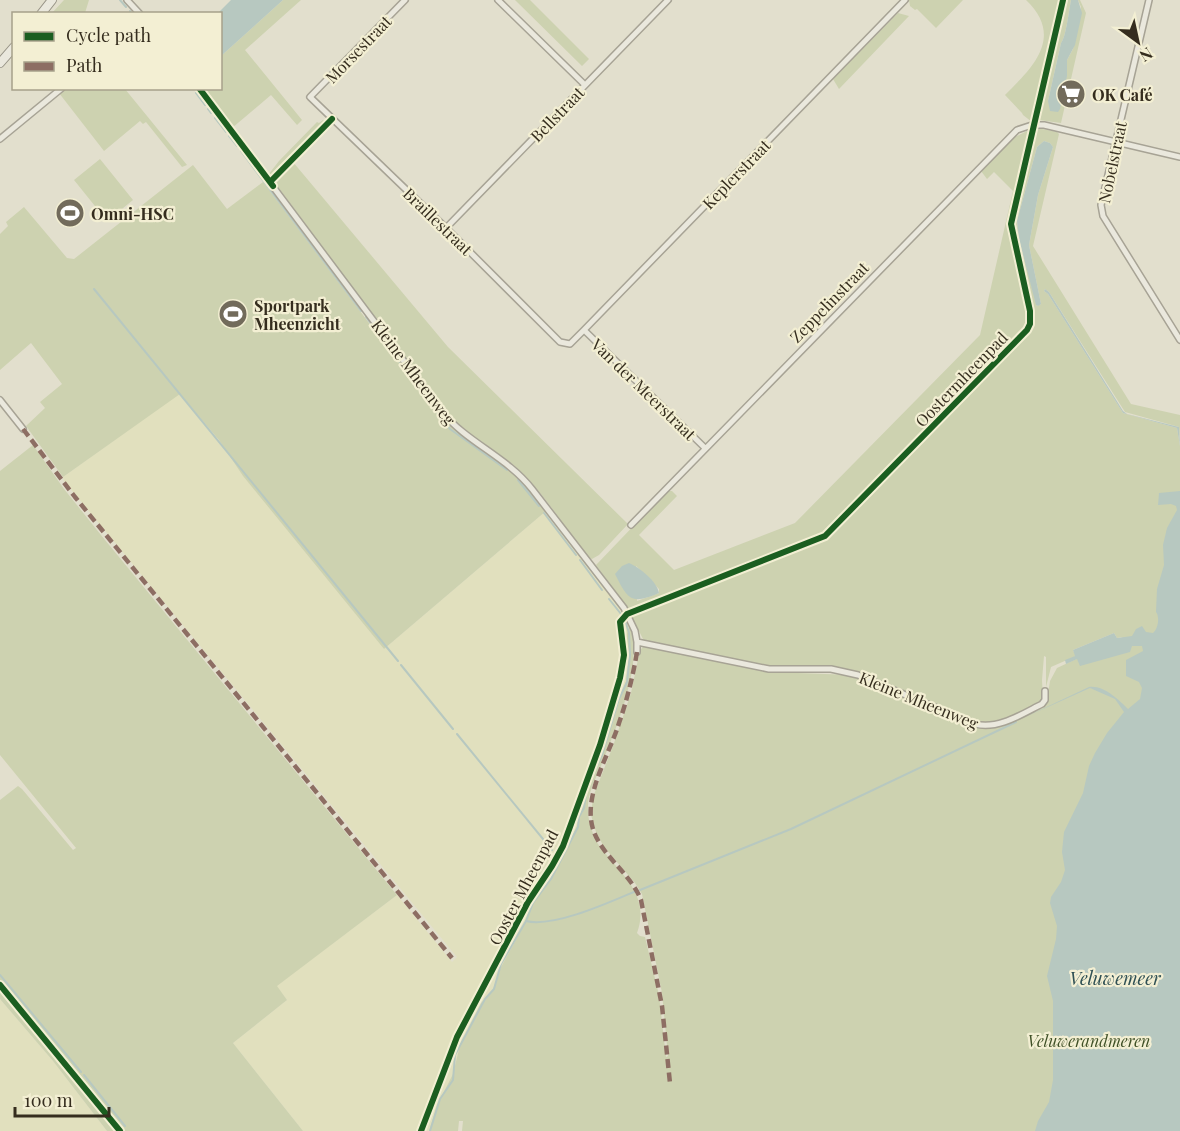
<svg xmlns="http://www.w3.org/2000/svg" width="1180" height="1131" font-family="'Playfair Display',serif">
	<style>
		.farmland { fill: #e1e0be }
		.green { fill: #cdd2b0; fill-rule: evenodd }
		.water { fill: #b7c8c0 }
		.lines { fill: none; stroke-linecap: round; stroke-linejoin: round }
		.stream { stroke: #b7c8c0; stroke-width: 2 }
		.street-casing { stroke: #a7a395; stroke-width: 8 }
		.secondary-casing { stroke: #979386; stroke-width: 10 }
		.street { stroke: #eae8dd; stroke-width: 5 }
		.secondary { stroke: #eae8dd; stroke-width: 8 }
		.quiet { stroke: #8d6e63; stroke-width: 4.5; stroke-dasharray: 9 4.5; stroke-linecap: butt }
		.cycleway-casing { stroke: #f3efd3; stroke-width: 10 }
		.cycleway { stroke: #1b5e20; stroke-width: 6 }
		.labels { text-anchor: middle; dominant-baseline: central; stroke-width: 4.5; stroke-linejoin: round; paint-order: stroke }
		.street-label { font-size: 16px; fill: #352d1e; stroke: #f3efd3 }
		.poi-label { font-size: 16px; font-weight: bold; fill: #352d1e; stroke: #f3efd3; text-anchor: start }
		.park-label { font-size: 16px; font-style: italic; fill: #3f5026; stroke: #f3efd3 }
		.water-label { font-size: 18px; font-style: italic; fill: #2f5054; stroke: #f3efd3 }
	</style>
	<rect width="100%" height="100%" fill="#e2dfcd"/>
	<path class="farmland" d="M180,393L219,440L243,476L384,649L546,511L625,615L630,625L626,681L605,745L587,787L577,826L553,875L530,906L525,923L501,967L492,992L481,1003L460,1045L453,1074L437,1105L429,1131H303L233,1043L287,1000L276,986L397,895L452,962L457,957L64,481L63,477Z
		M0,999L53,1061L107,1131H0Z"/>
	<path class="green" d="M64,0H89L85,13H52Z
		M283,0H301L245,50L302,120L297,125L271,95L232,128L202,89L220,88L221,56Z
		M515,0H530L589,59L582,66Z
		M909,0H963L936,28L917,9L915,10L910,6Z
		M1026,0H1061L1032,122L1023,115L1022,113L1005,95C1032,68 1065,37 1026,0Z
		M1065,0H1071C1069,10 1066,37 1061,43L1048,101L1067,76V60L1073,49L1081,7L1078,0H1080L1086,13L1061,123L1039,120L1038,114Z
		M898,13L909,16L839,89L833,79Z
		M65,89H125L187,165L182,167L146,122L143,124L140,121L104,151L59,93Z
		M323,120L327,121L271,179L268,175L279,161L317,122L319,123Z
		M1037,128L1057,132L1059,134L1033,246L1131,404L1180,415V439L1179,427L1125,412L1049,292L1045,289L1044,291L1048,294L1123,413L1177,428L1180,446V1131H462L463,1121H459L458,1131H429L437,1105L453,1074L460,1045L481,1003L492,992L501,967L525,923L530,906L553,875L577,826L587,787L605,745L626,681L629,656L626,636L630,625C644,665 616,728 601,766C595,780 587,795 588,810C588,821 592,831 596,841C616,871 652,892 637,933L640,936L645,937L659,995L666,1057L668,1056L662,993L642,894L635,883L604,847L596,832L591,815L593,797L613,746L631,693L640,650L643,647L669,650L771,672L852,675L978,727C1002,731 1028,713 1047,700L1050,681L1057,668L1123,637L1117,638L1114,633L1073,650L1076,656L1051,667L1046,687V657L1044,656L1042,680L1043,700L1039,705L996,723L979,724L854,671L829,668L778,669L644,641L631,615L825,539L1026,335L1032,324V312L1012,229L1034,130ZM1044,141L1050,143L1053,147L1038,195L1029,245L1041,304L1037,306L1019,239L1017,221L1037,147Z
		M1029,130L1009,227L1028,312V326L1022,334L823,535L632,611L627,609L596,565L667,491H672L677,496L639,535L674,570L795,523L980,335L1013,191L994,172L987,179L981,171L1013,138ZM636,566L659,589V593L637,601Z
		M100,159L133,200L107,221L74,180Z
		M293,162L448,347L628,524L599,555L592,559L587,557C566,529 544,493 518,469C495,448 466,435 445,412L275,183L274,181Z
		M193,165L227,209L263,182L372,327L396,351L440,414L463,436L497,458L525,483L546,511L384,649L243,476L219,440L180,394L63,477L26,426L45,408L40,402L62,384L31,343L0,370V234L8,226L6,222L24,207L67,258L74,259Z
		M33,445L64,489L105,540L397,895L277,986L287,1000L233,1043L303,1131H122L0,983V800L18,786L22,789L73,850L76,848L0,755V471Z
		M0,988L118,1131H107L53,1061L0,999Z"/>
	<path class="water" d="M231,0H283L221,56L220,14L218,13Z
		M1071,0H1078L1082,13L1075,45L1067,60V76L1060,109L1058,112L1050,111L1048,101L1061,43C1066,37 1069,10 1071,0Z
		M1044,141L1050,143L1053,147L1038,195L1029,245L1041,304L1038,306L1036,305L1019,239L1017,221L1037,147Z
		M1045,289L1049,292L1123,411L1127,414L1179,427L1180,446L1177,428L1123,413L1048,294L1044,291Z
		M1180,491V1131H1035L1038,1121L1049,1102L1053,1080V1001L1047,976L1056,939L1057,926L1050,903L1051,897L1061,882L1065,870L1062,852L1064,832L1083,793L1089,766L1095,753L1107,733L1124,712L1115,699L1090,688L1021,719L1089,687C1104,685 1119,700 1128,709L1140,699L1142,688L1139,682L1126,676V660L1143,651L1142,646H1132L1130,652L1080,666L1077,659L1066,664L1065,660L1075,656L1073,650L1114,633L1117,638L1132,636L1136,629L1142,626L1146,632L1153,633C1158,629 1160,617 1156,612L1157,589L1164,565L1163,545L1167,528L1177,510L1176,506L1171,504L1158,505L1159,493Z
		M629,563C640,568 657,581 659,593C631,605 628,600 615,574L622,566Z"/>
	<g class="lines">
		<path class="stream" d="M120,0L126,7
			M130,11L132,14
			M196,93L205,105
			M208,109L211,113
			M215,118L226,132
			M229,136L237,146
			M241,151L361,311
			M94,289L398,661
			M366,317L410,376
			M419,389L450,429L507,470
			M518,480L539,506
			M544,513L576,555
			M580,560L602,590
			M609,599L621,614
			M401,665L453,729
			M457,734L552,850
			M640,890L791,829L1016,722
			M526,921C553,928 610,902 636,891
			M0,975L81,1072
			M84,1075L125,1126
			M430,1131L440,1099L453,1080L455,1055L485,999L494,989L501,964L526,921L533,903L551,879L578,827L579,817L584,808L587,787L602,755L619,699L627,682L630,655L629,633L625,620"/>
		<g class="street-casing">
			<path id="street" d="M127,0L140,14
				M405,0L310,97L446,228L560,342L570,344L584,330L905,0
				M498,0L585,85
				M1149,0L1101,205L1103,216L1180,340
				M199,88L442,412C468,443 507,457 532,489L624,608L635,631L637,642V652
				M0,139L62,88
				M446,228L668,0
				M584,330L705,448
				M0,400L23,429
				M631,525L1017,130L1032,125H1044L1180,157
				M637,642L769,669H831L858,675L975,724C998,730 1022,714 1042,704L1045,700V691
				M0,985L120,1131"/>
		</g>
		<g class="secondary-casing">
			<path id="secondary" d="M41,14L52,0
				M0,63L14,47"/>
		</g>
		<use href="#street" class="street"/>
		<use href="#secondary" class="secondary"/>
		<path class="quiet" d="M23,429L75,497L452,958
			M637,652C633,676 627,700 619,723C609,756 581,798 594,832C604,858 631,874 641,900L662,1006L670,1083"/>
		<g class="cycleway-casing">
			<path id="cycleway" d="M199,88L273,186
				M270,182L332,119
				M0,985L120,1131
				M421,1131L457,1037L528,902L552,866L563,846L600,745L620,678L624,655L620,622L627,614L825,536L1027,330L1030,324V311L1011,224L1063,0"/>
		</g>
		<use href="#cycleway" class="cycleway"/>
	</g>
	<defs>
		<g id="supermarket-disc" transform="scale(1.5)"><circle r="9.5" fill="#726b5b" stroke="#f3efd3"/><path d="M-6-5.5h2.5l.6 2H6L4.5 2H-2.5L-4.4-4H-6ZM-1.5 3.2a1.3 1.3 0 1 0 .1 0ZM3 3.2a1.3 1.3 0 1 0 .1 0Z" fill="#fff"/></g>
		<g id="stadium-disc" transform="scale(1.5)"><circle r="9.5" fill="#726b5b" stroke="#f3efd3"/><path d="M0-5a6.5 5 0 1 0 0 10a6.5 5 0 1 0 0-10ZM-3.5-1.8h7v3.6h-7Z" fill="#fff"/></g>
	</defs>
	<g fill-rule="evenodd">
		<use href="#supermarket-disc" x="1071" y="94"/>
		<use href="#stadium-disc" x="70" y="213"/>
		<use href="#stadium-disc" x="233" y="314"/>
	</g>
	<g class="labels">
		<g class="street-label">
			<text transform="translate(358 49) rotate(-46)">Morsestraat</text>
			<text transform="translate(557 114) rotate(-46)">Bellstraat</text>
			<text transform="translate(1112 162) rotate(-78)">Nobelstraat</text>
			<text transform="translate(736 174) rotate(-46)">Keplerstraat</text>
			<text transform="translate(438 221) rotate(44)">Braillestraat</text>
			<text transform="translate(829 302) rotate(-46)">Zeppelinstraat</text>
			<text transform="translate(414 372) rotate(53)">Kleine Mheenweg</text>
			<text transform="translate(961 379) rotate(-46)">Oostermheenpad</text>
			<text transform="translate(644 389) rotate(44)">Van der Meerstraat</text>
			<text transform="translate(919 700) rotate(22)">Kleine Mheenweg</text>
			<text transform="translate(523 887) rotate(-62)">Ooster Mheenpad</text>
		</g>
		<g class="poi-label">
			<text x="1092" y="94">OK Café</text>
			<text x="91" y="213">Omni-HSC</text>
			<text x="254" y="305">Sportpark<tspan x="254" dy="18">Mheenzicht</tspan></text>
		</g>
		<g class="park-label">
			<text x="1089" y="1040">Veluwerandmeren</text>
		</g>
		<g class="water-label">
			<text x="1115" y="978">Veluwemeer</text>
		</g>
	</g>
	<rect x="12" y="12" width="210" height="78" fill="#f3efd3" stroke="#a7a18b" stroke-width="1.5"/>
	<rect x="24" y="32" width="30" height="9" fill="#1b5e20" stroke="#a7a18b" stroke-width="1.5"/>
	<text x="66" y="42" font-size="18" fill="#352d1e">Cycle path</text>
	<rect x="24" y="62" width="30" height="9" fill="#8d6e63" stroke="#a7a18b" stroke-width="1.5"/>
	<text x="66" y="72" font-size="18" fill="#352d1e">Path</text>
	<g transform="translate(1138 42) rotate(147)" stroke="#f3efd3" stroke-width="4.5" paint-order="stroke">
	<path d="M0-4.5L10 22L0 15L-10 22Z" fill="#352d1e"/>
	<text y="-9" font-size="16" font-weight="bold" text-anchor="middle" fill="#352d1e">N</text>
	</g>
	<path d="M15 1107v9h94v-9" fill="none" stroke="#352d1e" stroke-width="3"/>
	<text x="24" y="1107" font-size="18" fill="#352d1e" stroke="#f3efd3" stroke-width="4.5" paint-order="stroke">100 m</text>
</svg>
